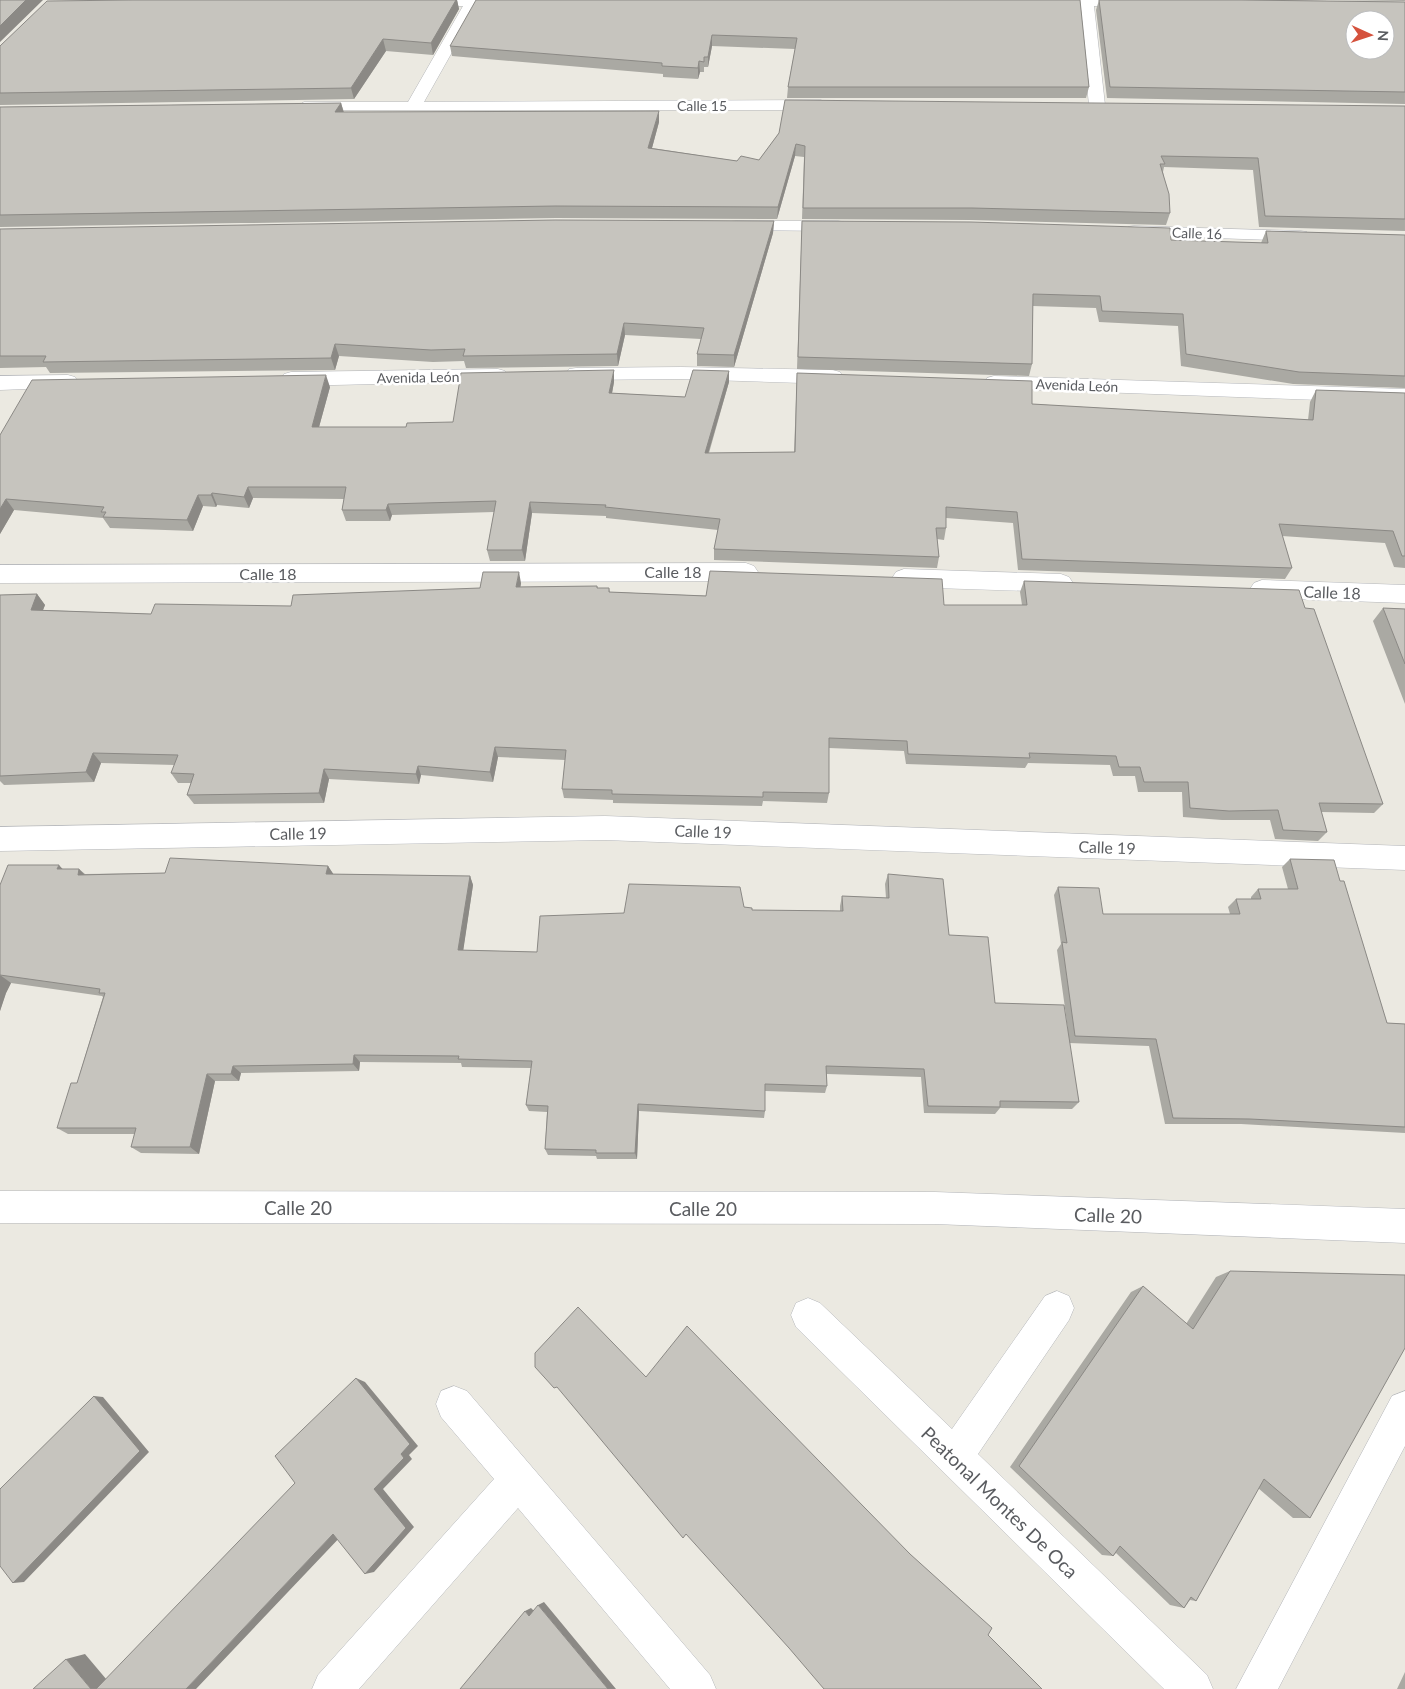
<svg xmlns="http://www.w3.org/2000/svg" width="1405" height="1689" font-family="Lato,sans-serif">
	<style>
		.lines { fill: none; stroke-linecap: round; stroke-linejoin: round }
		.street-casing { stroke: #b4b6ba; stroke-width: 1 }
		.secondary-casing { stroke: #b3b5ba; stroke-width: 1 }
		.street { fill: #fff; fill-rule: evenodd }
		.secondary { fill: #fff; fill-rule: evenodd }
		.wall { fill: #aaa9a3 }
		.shaded-wall { fill: #8b8985 }
		.building { fill: #c6c4be; stroke: #8b8985; fill-rule: evenodd }
		.labels { text-anchor: middle; dominant-baseline: central; stroke-width: 5; stroke-linejoin: round; paint-order: stroke }
		.far-street-label { font-size: 14px; fill: #5a5c60; stroke: #fff }
		.street-label { font-size: 16px; fill: #5a5c60; stroke: #fff }
		.near-street-label { font-size: 19px; fill: #5a5c60; stroke: #fff }
	</style>
	<rect width="100%" height="100%" fill="#ebe9e1"/>
	<g class="lines">
		<g class="street-casing">
			<path id="street" d="M414,0H518L519,2L512,6H478L424,102L821,100L829,105L821,110H298L296,107L304,102H408L463,6H420L415,5Z
				M1036,0H1141L1142,2L1135,6H1094L1105,105L1103,108L1097,110L1089,105L1079,6L1043,5L1038,4Z
				M681,367L833,370L840,372L843,377L840,382L833,384L681,379L576,380L569,379L566,374L569,369L576,368Z
				M498,369L505,371L508,376L505,381L291,386L284,384L281,379L284,374L291,372Z
				M68,375L75,377L78,382L75,387L0,390V376Z
				M994,376L1405,389V403L987,388L984,383L987,378Z
				M746,563L754,566L758,572L754,578L746,581L0,583V565Z
				M904,569L1061,574L1069,577L1073,583L1069,589L1061,592L904,587L896,584L892,578L896,572Z
				M1262,580L1405,585V603L1262,598L1254,595L1250,589L1254,583Z
				M605,816L1405,846V870L605,840L0,851V827Z
				M0,1191L935,1192L1405,1209V1243L935,1224L0,1223Z
				M1057,1291L1069,1296L1074,1308L1069,1320L978,1454L1207,1675L1213,1689H1164L796,1327L791,1315L796,1303L808,1298L820,1303L952,1429L1045,1296Z
				M454,1386L467,1391L710,1675L716,1689H670L518,1508L359,1689H312L318,1675L494,1479L441,1417L436,1404L441,1391Z
				M1405,1391V1446L1278,1689H1236L1392,1396Z"/>
		</g>
		<g class="secondary-casing">
			<path id="secondary" d="M736,221H838L844,222L847,226L844,230L838,231L730,230L727,226L730,222Z
				M1134,226L1301,231L1307,232L1310,236L1307,240L1301,241L1128,235L1125,231L1128,227Z"/>
		</g>
		<use href="#street" class="street"/>
		<use href="#secondary" class="secondary"/>
	</g>
	<path class="wall" d="M132,0H457L459,9L433,55L386,51L354,99L0,105V46Z
		M1080,0L1089,87L1086,98H787L788,87L795,49L712,46L708,67H704V72H700L698,79L663,77V74L452,56L450,46Z
		M1099,0H1242L1405,2V104L1107,98L1096,10Z
		M1329,0H1405V1Z
		M341,103L344,112L659,122L652,148L737,161L759,160L779,133L1405,106V231L1259,227L1253,170L1164,167L1163,172L1170,213L1166,225L969,220L802,219L804,157L795,156L777,219L556,218L0,227V107Z
		M774,221L773,233L734,367L697,366V354L701,339L625,335L618,366L466,368L464,361L433,362L339,356L335,370L50,373L46,367L0,368V229Z
		M802,221L1171,240L1261,243L1266,231L1405,235V388L1293,384L1181,366L1178,326L1099,322L1096,308L1033,306L1032,364L1029,376L797,369Z
		M729,371V382L709,453L794,452L797,373L1032,404L1308,420L1310,402L1316,390L1405,393V568L1394,567L1385,543L1282,536L1292,568L1285,579L1018,570L1013,523L946,518V528L944,540L937,539L939,557L937,568L714,560V549L718,530L606,518V516L532,513L525,561H490L487,550L494,512L392,515L390,521H346L342,510L344,499L253,498L249,508L217,505L216,507L203,506L193,531L110,528L103,518L14,510L0,534V435L330,387L319,427H406L453,422L614,382L612,393L685,397Z
		M1024,581L1305,608L1383,804L1374,813L1321,812L1327,832L1318,841L1275,839L1270,820H1222L1183,817L1182,792H1138L1135,776H1113L1110,765L1028,763L1025,768L906,764L904,751L829,748V793L827,803L763,801L762,806L613,803V800L564,798L562,789L565,760L498,757L493,782L421,775L419,784L329,779L324,803L194,804L187,795L191,783H178L171,773L175,765L101,763L94,782L4,785L0,781V595L37,594L45,605L43,610L151,614L291,606L480,588L521,583L520,587L597,586L598,588H609L610,592L944,605H1022L1020,592Z
		M1383,608L1405,609V704L1373,621Z
		M1290,859L1340,881L1387,1023L1405,1024V1133L1241,1124H1165L1149,1046L1069,1043L1079,1102L1072,1109L1000,1108L995,1114L924,1113L921,1077L827,1074V1086L825,1093L765,1091V1111L764,1118L639,1111L637,1159H597L596,1156L548,1155L545,1149L547,1112L529,1111L526,1105L531,1068L462,1067L461,1063L360,1062L359,1071L241,1073L239,1081H215L199,1154L141,1153L131,1147L135,1134H68L57,1128L77,1083L103,997L102,996L11,983L6,993L0,1011V885L63,869H79L85,874L165,873L328,866L333,874L470,876L473,885L463,950L537,952L624,913L744,907L752,910L840,911V906L842,896L886,898L885,884L888,874L949,935L995,1003L1068,1030L1057,950L1061,944L1054,895L1058,887L1103,914H1230L1228,907L1236,899H1251V897L1258,889H1288L1282,867Z
		M1230,1271L1310,1518H1293L1258,1488L1196,1601L1190,1600L1184,1608L1170,1605L1116,1553L1113,1556L1102,1555L1010,1467L1131,1292L1143,1286L1186,1324L1216,1277Z
		M1405,1672V1689H1397Z"/>
	<path class="shaded-wall" d="M26,0H43L0,42V26Z
		M456,0H457L459,9L433,55L431,43Z
		M712,35V46L708,67V57Z
		M383,39L386,51L354,99L351,88Z
		M699,61L700,72L698,79V68Z
		M341,103L344,114L335,112Z
		M659,111V122L649,159L648,148Z
		M796,144L795,156L777,219L778,207Z
		M774,221L773,233L734,367V355Z
		M624,323L625,335L618,366L617,354Z
		M335,344L339,356L335,370L331,358Z
		M614,370V382L610,404L609,393Z
		M729,371V382L705,464V453Z
		M326,375L330,387L316,438L312,427Z
		M248,487L253,498L249,508L244,497Z
		M212,493L217,505L216,507L211,495Z
		M198,495L203,506L193,531L187,520Z
		M6,499L14,510L0,534V509Z
		M530,502L532,513L525,561L522,550Z
		M388,504L392,515L390,521L386,510Z
		M519,572L521,583L519,598L516,587Z
		M37,594L45,605L39,620L31,610Z
		M495,747L498,757L493,782L490,772Z
		M93,753L101,763L94,782L86,772Z
		M418,766L421,775L419,784L416,774Z
		M324,769L329,779L324,803L319,793Z
		M59,865L68,875L57,869Z
		M328,866L334,875L326,874Z
		M79,869L89,879L78,875Z
		M470,876L473,885L462,959L458,950Z
		M0,975L11,983L6,993L0,1011Z
		M354,1055L360,1062L359,1071L353,1064Z
		M233,1066L241,1073L239,1081L231,1074Z
		M207,1074L215,1081L199,1154L190,1147Z
		M638,1104L639,1111L637,1159L635,1153Z
		M356,1378L365,1382L418,1446L409,1455L412,1459L383,1489L414,1527L374,1572L365,1574L374,1489L401,1454Z
		M94,1396L103,1397L149,1452L24,1582L13,1583Z
		M344,1533L196,1689H186L333,1534Z
		M544,1602L616,1689H608L538,1605Z
		M531,1608L535,1612L529,1616L525,1611Z
		M85,1654L112,1686L101,1689H91L66,1659Z"/>
	<path class="building" d="M0,0H26L0,26Z
		M132,0H456L431,43L383,39L351,88L0,93V46L47,1Z
		M476,0H1080L1089,87H788L797,38L712,35L708,57H704V62L699,61L698,68L662,66V63L450,46Z
		M1099,0H1242L1405,2V92L1110,87ZM1355,20H1385V50H1355Z
		M785,100L1405,106V219L1265,216L1258,158L1161,156L1165,164H1160L1169,194L1170,213L972,208H803L805,146L796,144L778,207L555,206L0,215V107L341,103L335,112L659,111L648,148L737,161L741,156L759,160L779,133Z
		M555,220L774,221L734,355L697,354L704,328L624,323L617,354L463,356L465,349L431,350L335,344L331,358L43,362L46,356H0V229Z
		M802,221L971,222L1170,228L1171,240L1268,243L1266,231L1405,235V376L1299,372L1186,354L1183,314L1102,311L1100,296L1033,294L1032,364L798,357Z
		M614,370L609,393L685,397L693,370L729,371L705,453L795,452L797,373L1032,381V404L1313,420L1316,390L1405,393V556H1402L1393,531L1279,524L1292,568L1022,559L1017,512L946,507V528H936L939,557L714,549L720,519L605,507L606,505L530,502L522,550H487L496,501L388,504L386,510H342L346,487H248L244,497L212,493L211,495H198L187,520L103,517L106,512H101L104,507L6,499L0,509V435L32,380L326,375L312,427H406L407,423L453,422L461,373Z
		M710,571L942,579L944,605H1027L1024,581L1299,590L1305,608L1314,609L1383,804L1319,803L1327,832L1283,830L1278,810L1229,811L1190,808L1188,782H1144L1140,767H1119L1116,756L1029,753L1030,758L908,754L907,741L829,738V793L763,792V797L612,794V790L562,789L566,750L495,747L490,772L418,766L416,774L324,769L319,793L187,795L194,774L171,773L178,755L93,753L86,772L0,776V595L37,594L31,610L151,614L155,604L291,606L293,595L480,588L483,572H519L516,587L597,586V588H609V592L706,596Z
		M1383,608L1405,609V664Z
		M170,858L328,866L326,874L470,876L458,950L537,952L540,916L624,913L629,884L740,887L744,907L752,908V910L843,911L842,896L889,898L888,874L943,879L949,935L988,937L995,1003L1064,1005L1079,1102L1000,1101V1107L928,1106L924,1069L826,1066L827,1086L765,1084V1111L638,1104L635,1153H596V1150L545,1149L548,1106L526,1105L532,1061L458,1059L459,1056L354,1055L353,1064L233,1066L231,1074H207L190,1147H131L136,1128H57L71,1083H77L105,993H99L100,989L0,975V885L8,865H59L57,869H79L78,875L165,873Z
		M1290,859L1334,860L1340,881H1344L1387,1023L1405,1024V1127L1250,1119L1173,1118L1156,1039L1075,1036L1062,942L1067,943L1058,887L1099,888L1103,914H1240L1236,899H1261L1258,889H1298Z
		M1230,1271L1405,1275V1348L1310,1518L1264,1479L1196,1601L1191,1597L1184,1608L1120,1546L1113,1556L1019,1466L1143,1286L1193,1329Z
		M578,1307L646,1377L687,1326L910,1554L992,1628L988,1635L1042,1689H824L789,1648L686,1534L683,1538L557,1387L554,1388L535,1367V1353Z
		M356,1378L410,1444L401,1454L404,1458L374,1489L406,1528L365,1574L333,1534L186,1689H96L295,1483L275,1456Z
		M94,1396L140,1451L13,1583L0,1566V1489Z
		M538,1605L608,1689H460L525,1611L529,1616Z
		M66,1659L91,1689H33Z"/>
	<g class="labels">
		<g class="far-street-label">
			<text x="702" y="105">Calle 15</text>
			<text transform="translate(1197 233) rotate(2)">Calle 16</text>
			<text transform="translate(418 377) rotate(-1)">Avenida León</text>
			<text transform="translate(1077 385) rotate(2)">Avenida León</text>
		</g>
		<g class="street-label">
			<text x="673" y="571">Calle 18</text>
			<text x="268" y="573">Calle 18</text>
			<text transform="translate(1332 592) rotate(2)">Calle 18</text>
			<text transform="translate(703 831) rotate(2)">Calle 19</text>
			<text transform="translate(298 833) rotate(-1)">Calle 19</text>
			<text transform="translate(1107 847) rotate(2)">Calle 19</text>
		</g>
		<g class="near-street-label">
			<text x="298" y="1207">Calle 20</text>
			<text x="703" y="1208">Calle 20</text>
			<text transform="translate(1108 1215) rotate(2)">Calle 20</text>
			<text transform="translate(1000 1502) rotate(44)">Peatonal Montes De Oca</text>
		</g>
	</g>
	<g transform="translate(1370 35) rotate(93)"><circle r="24" fill="#ffffff" stroke="#bdbebf"/>
	<path d="M0-4L9 19L0 12L-9 19Z" fill="#d5523d"/>
	<text y="-8" font-size="14" font-weight="bold" text-anchor="middle" fill="#5a5c60">N</text>
	</g>
</svg>
